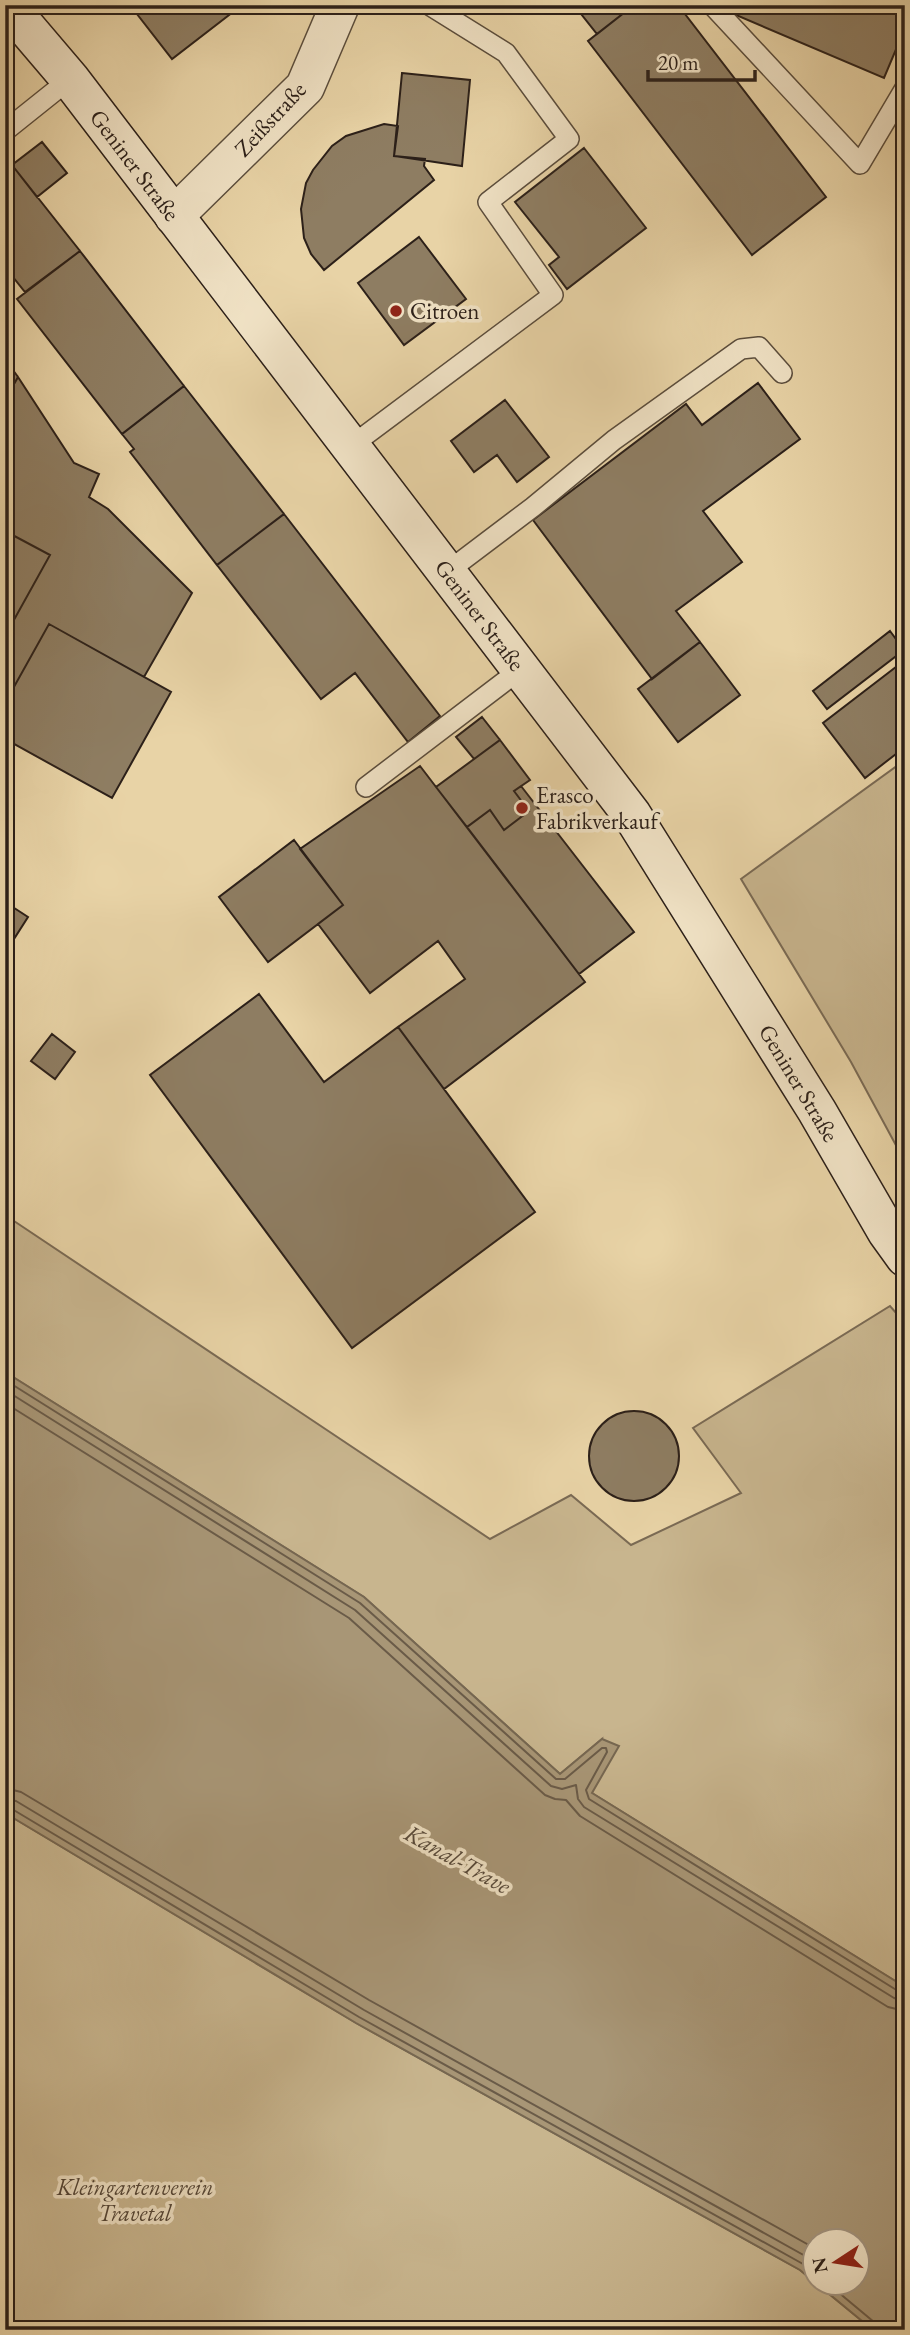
<svg xmlns="http://www.w3.org/2000/svg" width="910" height="2335" font-family="'EB Garamond',serif">
	<style>
		.green { fill: #c8b58e; stroke: #7a6a54; stroke-width: 2 }
		.water { fill: #a89676; stroke: #766751; stroke-width: 2; fill-rule: evenodd }
		.lines { fill: none; stroke-linecap: round; stroke-linejoin: round }
		.shore { stroke: #6a5b48; stroke-width: 2 }
		.building { fill: #8e7d62; stroke: #2c2019; stroke-width: 2 }
		.service-casing { stroke: #5b4d3c; stroke-width: 22 }
		.minor-casing { stroke: #5b4d3c; stroke-width: 41 }
		.secondary-casing { stroke: #2c2019; stroke-width: 41 }
		.service { stroke: #f0e2c5; stroke-width: 19 }
		.minor { stroke: #f0e2c5; stroke-width: 38 }
		.secondary { stroke: #f0e2c5; stroke-width: 38 }
		.poi-dot { fill: #8f2418; stroke: #f0e2c5; stroke-width: 2.5 }
		.labels { text-anchor: middle; dominant-baseline: central; stroke-width: 7; stroke-linejoin: round; paint-order: stroke }
		.street-label { font-size: 23px; fill: #2c2019; stroke: #f0e2c5 }
		.poi-label { font-size: 23px; fill: #2c2019; stroke: #f0e2c5; text-anchor: start }
		.park-label { font-size: 23px; font-style: italic; fill: #534536; stroke: #f0e2c5 }
		.water-label { font-size: 24px; font-style: italic; fill: #57493a; stroke: #f0e2c5 }
	</style>
	<rect width="100%" height="100%" fill="#e8d3a6"/>
	<filter id="stains"><feTurbulence type="fractalNoise" baseFrequency=".00286" numOctaves="4"/><feColorMatrix values="0 0 0 0 .2 0 0 0 0 .09 0 0 0 0 .02 0 0 0 .5 -.17"/></filter>
	<radialGradient id="worn" r=".72"><stop offset=".6" stop-color="#630" stop-opacity="0"/><stop offset="1" stop-color="#630" stop-opacity=".3"/></radialGradient>
	<path class="green" d="M905,760V1162L851,1062L741,879Z
		M5,1215L490,1539L571,1495L631,1545L741,1493L693,1428L890,1306L905,1323V1987L592,1793L602,1739L560,1774L364,1597L5,1372Z
		M5,1813L356,2023L800,2270L873,2330H5Z"/>
	<path class="water" d="M5,1372L364,1597L560,1774L602,1739L619,1746L592,1793L905,1987V2330H873L800,2270L356,2023L5,1813ZM816,2240H858V2282H816Z"/>
	<g class="lines">
		<path class="shore" d="M5,1380L360,1603L556,1779H565L602,1748H606L607,1752L586,1790L589,1799L898,1991L905,1992
			M5,1390L355,1610L551,1786L562,1789L576,1785L578,1799L584,1807L894,1998L905,2001
			M5,1403L349,1618L545,1795L555,1799L566,1800L580,1816L888,2007L905,2011
			M5,1788L21,1792L369,2000L816,2249
			M5,1799L16,1801L364,2010L816,2262
			M5,1808L12,1809L359,2017L803,2264L816,2274
			M826,2282L874,2322L877,2330"/>
	</g>
	<path class="building" d="M130,5H242L172,59Z
		M574,5H634L597,34Z
		M634,5H678L826,197L752,255L588,41Z
		M740,5H905V28L884,78L736,15Z
		M402,73L470,80L462,166L394,156Z
		M384,124L398,126L394,156L425,159L424,166L434,180L324,270L311,254L304,238L301,209L306,183L313,170L332,146L346,136Z
		M42,142L67,173L37,197L12,165Z
		M584,148L646,228L567,289L549,265L559,257L515,202Z
		M12,165L80,251L25,292L5,267V171Z
		M419,237L466,299L404,345L358,283Z
		M80,251L184,386L122,434L17,299Z
		M5,359L18,377L5,400Z
		M18,377L74,463L99,474L89,497L108,509L192,593L144,677L49,624L5,703V636L50,555L5,531V400Z
		M758,383L800,439L703,511L742,562L676,611L700,642L652,679L533,520L686,404L702,425Z
		M184,386L284,514L217,565L130,452L134,449L122,434Z
		M505,400L549,457L517,482L497,455L474,472L451,441Z
		M284,514L440,716L408,742L355,673L321,699L217,565Z
		M5,531L50,555L5,636Z
		M49,624L171,692L112,798L5,739V703Z
		M890,631L904,650L827,709L813,691Z
		M700,642L740,695L678,742L638,689Z
		M905,660V747L865,778L823,723Z
		M482,717L500,740L474,759L456,737Z
		M500,740L530,780L514,791L529,811L504,830L490,810L467,827L436,787Z
		M420,766L585,982L444,1089L398,1027L465,979L438,941L370,993L318,924L343,905L300,849Z
		M521,786L634,932L579,974L467,827L490,810L504,830L529,811L514,791Z
		M294,840L343,905L268,962L219,897Z
		M5,902L28,917L5,953Z
		M259,994L324,1082L398,1027L535,1212L352,1348L150,1075Z
		M52,1034L75,1052L55,1079L31,1061Z
		M589 1456a45 45 0 1 1 90 0a45 45 0 1 1-90 0Z"/>
	<g class="lines">
		<g class="service-casing">
			<path id="service" d="M712,5L860,164L905,88
				M5,131L70,79
				M351,446L553,295L488,202L569,139L506,53L429,5
				M447,572L533,507L614,440L741,349L759,347L782,373
				M366,787L521,669"/>
		</g>
		<g class="minor-casing">
			<path id="minor" d="M174,216L305,87L340,5"/>
		</g>
		<g class="secondary-casing">
			<path id="secondary" d="M7,5L70,79L632,815L817,1111L887,1232L905,1257"/>
		</g>
		<use href="#service" class="service"/>
		<use href="#minor" class="minor"/>
		<use href="#secondary" class="secondary"/>
	</g>
	<g class="poi-dot">
		<circle cx="396" cy="311" r="7"/>
		<circle cx="522" cy="808" r="7"/>
	</g>
	<g class="labels">
		<g class="street-label">
			<text transform="translate(270 119) rotate(-47)">Zeißstraße</text>
			<text transform="translate(135 165) rotate(53)">Geniner Straße</text>
			<text transform="translate(480 615) rotate(53)">Geniner Straße</text>
			<text transform="translate(799 1083) rotate(59)">Geniner Straße</text>
		</g>
		<g class="poi-label">
			<text x="410" y="311">Citroen</text>
			<text x="536" y="795">Erasco<tspan x="536" dy="26">Fabrikverkauf</tspan></text>
		</g>
		<g class="park-label">
			<text x="135" y="2187">Kleingartenverein<tspan x="135" dy="26">Travetal</tspan></text>
		</g>
		<g class="water-label">
			<text transform="translate(458 1859) rotate(29)">Kanal-Trave</text>
		</g>
	</g>
	<rect width="910" height="2335" fill="none" stroke="#e8d3a6" stroke-width="28"/>
	<rect x="7" y="7" width="896" height="2321" fill="none" stroke="#2c2019" stroke-width="3.5"/>
	<rect x="14" y="14" width="882" height="2307" fill="none" stroke="#2c2019" stroke-width="2"/>
	<g transform="translate(836 2262) rotate(258)"><circle r="33" fill="#f0e2c5" stroke="#a29480" stroke-width="2"/>
	<path d="M0-5L12 26L0 18L-12 26Z" fill="#8f2418"/>
	<text y="-10" font-size="19" font-weight="bold" text-anchor="middle" fill="#2c2019">N</text>
	</g>
	<path d="M648 70v10h107v-10" fill="none" stroke="#2c2019" stroke-width="3.5"/>
	<text x="658" y="70" font-size="21" fill="#2c2019" stroke="#f0e2c5" stroke-width="5" paint-order="stroke">20 m</text>
	<rect width="100%" height="100%" filter="url(#stains)"/>
	<rect width="100%" height="100%" fill="url(#worn)"/>
</svg>
